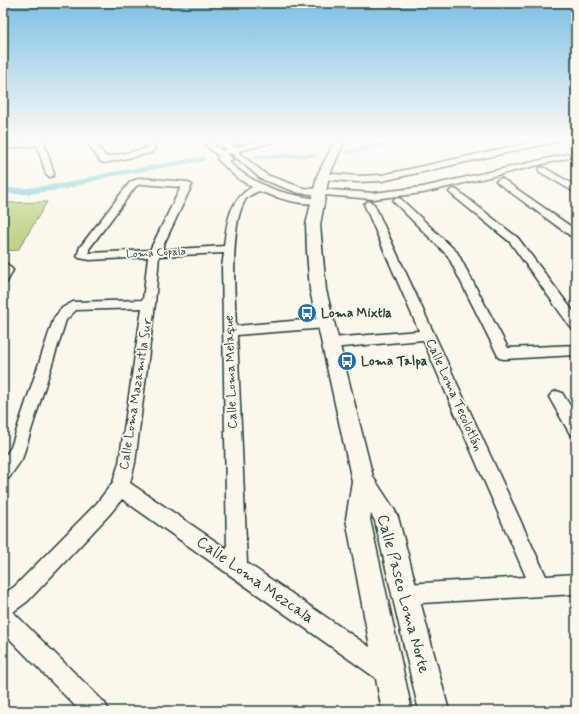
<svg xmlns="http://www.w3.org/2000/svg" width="579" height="714" font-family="Mynerve,sans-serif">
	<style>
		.green { fill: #c0d389; stroke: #70885e }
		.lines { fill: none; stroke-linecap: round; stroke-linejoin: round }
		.canal { fill: #80cfdd; fill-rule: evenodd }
		.minor-casing { stroke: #1f3d34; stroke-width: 3 }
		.tertiary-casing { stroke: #1f3d34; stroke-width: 3 }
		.minor { fill: #fbf7ec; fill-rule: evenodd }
		.tertiary { fill: #fbf7ec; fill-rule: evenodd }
		.labels { text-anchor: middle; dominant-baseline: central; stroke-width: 3.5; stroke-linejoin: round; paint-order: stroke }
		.far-street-label { font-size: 11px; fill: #1f3d34; stroke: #fbf7ec }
		.poi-label { font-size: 13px; font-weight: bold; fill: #1f3d34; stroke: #fbf7ec; text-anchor: start }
		.street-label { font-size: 13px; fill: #1f3d34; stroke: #fbf7ec }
		.near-street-label { font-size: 16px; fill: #1f3d34; stroke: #fbf7ec }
	</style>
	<rect width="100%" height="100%" fill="#fbf7ec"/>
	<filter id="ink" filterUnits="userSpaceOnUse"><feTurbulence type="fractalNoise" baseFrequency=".025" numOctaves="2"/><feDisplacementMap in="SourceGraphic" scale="8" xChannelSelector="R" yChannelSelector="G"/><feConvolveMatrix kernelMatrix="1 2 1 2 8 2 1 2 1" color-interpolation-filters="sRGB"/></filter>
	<g filter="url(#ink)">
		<path class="green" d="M47,202L18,250L3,251V203Z"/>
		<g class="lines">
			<path class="canal" d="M396,140H410L406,142L348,154L344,152L348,150Z
				M313,153L317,155L316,157L256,159L252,157L256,155Z
				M201,157H204V161L108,177L66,189L27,194H3V188H27L66,183L107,173Z"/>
			<g class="minor-casing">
				<path id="minor" d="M35,140H43L44,142L54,174L53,176L50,177L46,174L37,145L3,149V145Z
					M85,140H93L106,157L145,149L147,148L141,140H149L155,148L151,153L104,163L101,162Z
					M200,140H209L222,151L227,149L218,140H227L235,147L263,140H276L275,142L239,151V153L267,175L303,188L373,193L423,187L576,152V156L423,193L373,199L299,193L261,179L231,153L227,154L233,159L228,161C252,184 280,194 312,198L317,201C309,209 269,195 259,191C255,193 249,195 246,199C229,223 235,296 236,326L326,318L331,320L333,323L331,326L326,328L237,335L247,563L396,665L399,673L396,681L388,684L380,681L122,499L109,515L28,601L13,612L105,703L109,711H80L3,632V594L14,587L97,503L113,482L119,463L142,308L76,310L66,320L22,459L9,478L3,480V459L11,447L54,318L62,308L73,302L143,300L148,257L90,260L79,258L77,256L80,247L130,182L140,178L187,182L192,185L161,250L224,246C227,222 229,200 252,187L237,178L217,159L218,156ZM141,184L181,187L150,250L89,253V249L136,186ZM224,253L222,267L227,549L130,483L135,463L155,304L159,256Z
					M543,140H558L554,142L382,181L357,182L323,179L319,176L323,173L357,176L382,175Z
					M543,167L576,186V193L540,172L539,170L540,168Z
					M501,178L576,230V238L572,237L498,183L496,181Z
					M454,189L457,190L518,238L576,315V330L571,328L510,242L451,194L449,192L451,190Z
					M398,198L401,199L457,252L508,348L576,345V355L504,359L499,358L448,256L393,201L395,199Z
					M369,201L374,204L546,576L576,574V594L405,604L398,601L395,594L398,587L405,584L526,577L423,340L331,348L326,347L324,343L326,339L331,338L419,331L364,204Z
					M3,263L7,264L13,270L7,282L3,283Z
					M557,391L562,393L576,415V436L570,434L549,397L552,393Z"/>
			</g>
			<g class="tertiary-casing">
				<path id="tertiary" d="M335,140H345L329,176L320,225L326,290L373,477L394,509L398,517L449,711H419L375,521L371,514L370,519L412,711H382L346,519L352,481L310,290L307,252L306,225L317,176Z"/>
			</g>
			<use href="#minor" class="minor"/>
			<use href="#tertiary" class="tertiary"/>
		</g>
	</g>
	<linearGradient id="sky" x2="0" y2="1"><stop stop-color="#7ebfe4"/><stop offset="0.58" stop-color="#fdfbf6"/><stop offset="1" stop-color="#fdfbf6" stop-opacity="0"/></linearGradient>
	<rect width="579" height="240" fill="url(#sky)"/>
	<defs>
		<g id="bus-disc" transform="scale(1)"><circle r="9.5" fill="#1f6fb2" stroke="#fbf7ec"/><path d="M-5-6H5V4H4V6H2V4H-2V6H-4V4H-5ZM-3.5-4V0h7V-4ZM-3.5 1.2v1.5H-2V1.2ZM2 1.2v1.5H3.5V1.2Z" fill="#fff"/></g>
	</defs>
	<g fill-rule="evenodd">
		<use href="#bus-disc" x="307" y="313"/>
		<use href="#bus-disc" x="347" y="361"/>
	</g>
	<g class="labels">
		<g class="far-street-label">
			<text transform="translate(156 253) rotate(-3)">Loma Copala</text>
		</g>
		<g class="poi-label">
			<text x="321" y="313">Loma Mixtla</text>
			<text x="361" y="361">Loma Talpa</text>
		</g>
		<g class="street-label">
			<text transform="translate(231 372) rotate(-92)">Calle Loma Melaque</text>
			<text transform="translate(136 394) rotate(-81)">Calle Loma Mazamitla Sur</text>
			<text transform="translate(454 395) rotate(66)">Calle Loma Tecolotlán</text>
		</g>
		<g class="near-street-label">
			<text transform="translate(255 580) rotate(35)">Calle Loma Mezcala</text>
			<text transform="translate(403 594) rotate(75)">Calle Paseo Loma Norte</text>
		</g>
	</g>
	<rect width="579" height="714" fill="none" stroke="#fbf7ec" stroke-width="16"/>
	<rect x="8" y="8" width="563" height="698" fill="none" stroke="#1f3d34" stroke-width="1.5" filter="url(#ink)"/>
</svg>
